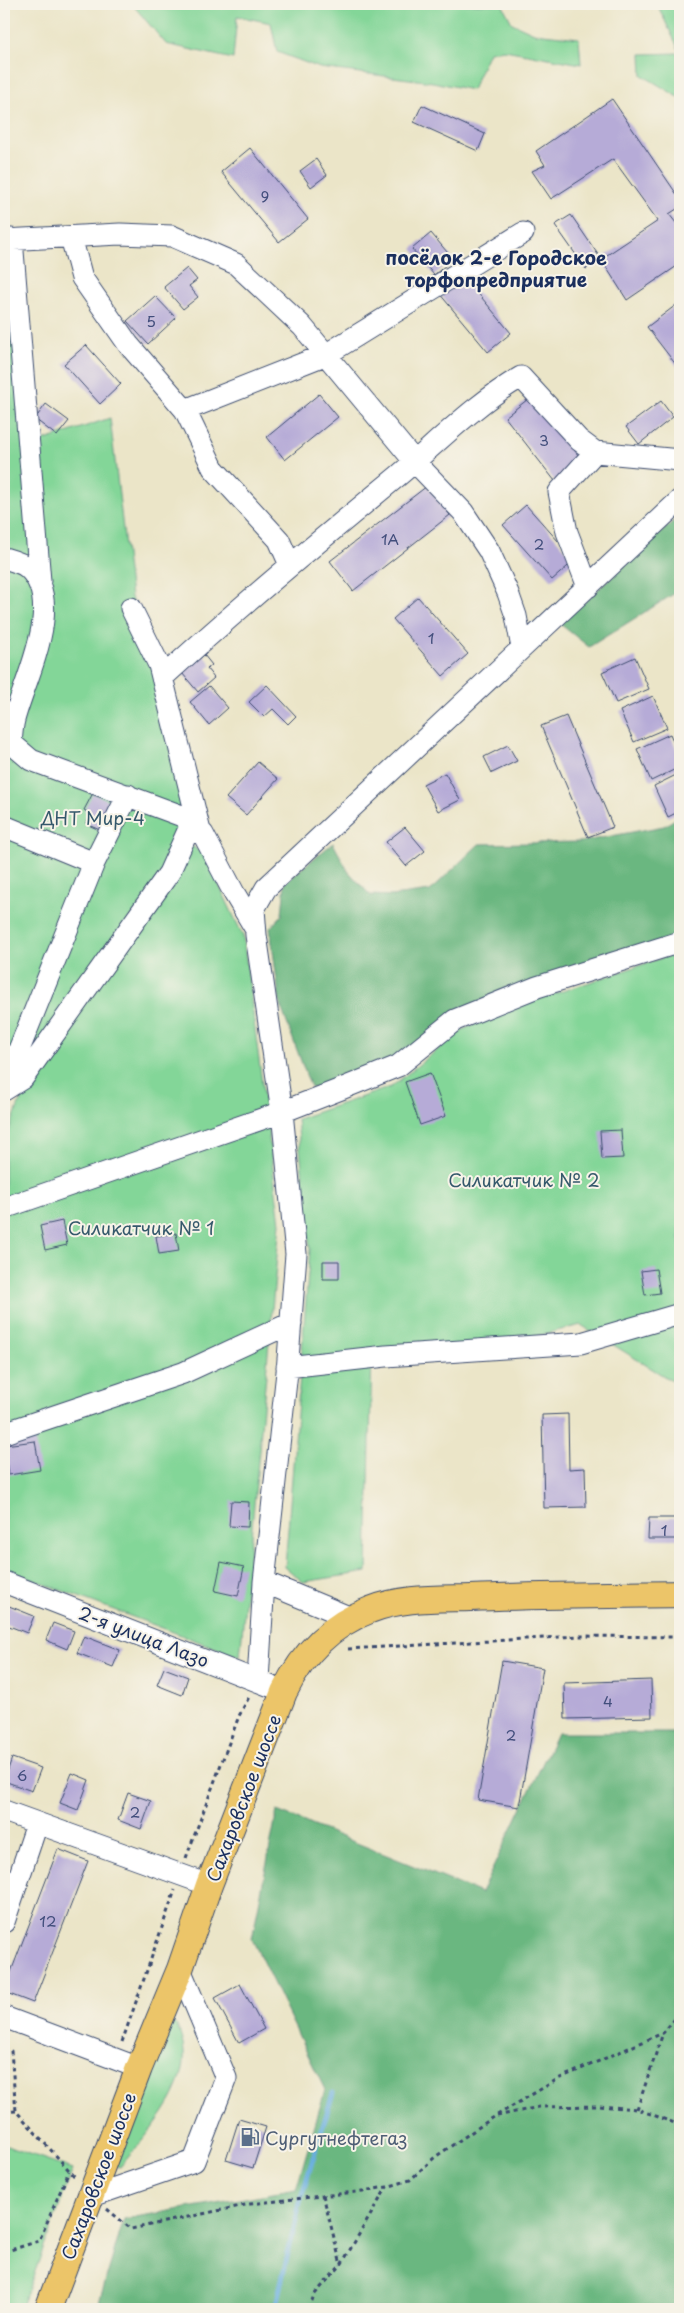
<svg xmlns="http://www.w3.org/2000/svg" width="684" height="2313" font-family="'Playpen Sans',sans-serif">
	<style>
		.green { fill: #83d698; stroke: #4f827b }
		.forest { fill: #6ab780; stroke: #42736f }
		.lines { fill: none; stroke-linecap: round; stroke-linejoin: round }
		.stream { stroke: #68aedf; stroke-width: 5 }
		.building { fill: #b6abd7 }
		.minor-casing { stroke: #3a4a6e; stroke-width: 23 }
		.major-casing { stroke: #3a4a6e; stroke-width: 28 }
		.path { stroke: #3a4a6e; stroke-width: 3; stroke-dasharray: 4 4; stroke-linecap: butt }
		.minor { stroke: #fff; stroke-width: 21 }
		.major { stroke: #ecc569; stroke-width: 26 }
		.labels { text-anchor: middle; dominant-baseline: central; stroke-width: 4; stroke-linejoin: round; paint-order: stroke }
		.number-label { font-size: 15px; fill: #424e7c }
		.park-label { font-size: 18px; fill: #35596c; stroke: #f7f3e8 }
		.street-label { font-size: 18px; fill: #1b2f5e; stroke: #f7f3e8 }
		.service-label { font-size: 18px; fill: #4e5e75; stroke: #f7f3e8; text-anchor: start }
		.neighbourhood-label { font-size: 19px; font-weight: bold; fill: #1b2f5e; stroke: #f7f3e8 }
	</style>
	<rect width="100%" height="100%" fill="#f7f3e8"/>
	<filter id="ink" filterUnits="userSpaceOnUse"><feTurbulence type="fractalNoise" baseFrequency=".02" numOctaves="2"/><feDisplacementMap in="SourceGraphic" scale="10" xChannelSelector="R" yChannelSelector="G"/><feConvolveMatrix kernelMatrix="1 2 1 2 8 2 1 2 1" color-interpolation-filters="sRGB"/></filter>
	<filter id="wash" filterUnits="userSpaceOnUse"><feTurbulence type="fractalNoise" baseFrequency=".0096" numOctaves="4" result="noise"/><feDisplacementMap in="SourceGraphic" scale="20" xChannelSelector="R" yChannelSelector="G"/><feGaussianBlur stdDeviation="1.12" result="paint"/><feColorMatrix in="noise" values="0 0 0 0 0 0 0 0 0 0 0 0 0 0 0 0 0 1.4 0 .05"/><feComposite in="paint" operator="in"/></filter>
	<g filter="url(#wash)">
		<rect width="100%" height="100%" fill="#ebe5c8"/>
		<path class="green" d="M132,4H502L512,23L534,33L579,38L581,64L505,50L489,52L472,90L433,82L320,68L277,52L271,23L237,16L233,59L166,44Z
			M657,4H680V52Z
			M680,53V98L642,75L641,54Z
			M4,244L25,447L110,418L131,597L156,678L190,838L4,1089Z
			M192,846L205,855L243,936L280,1223L240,1657L4,1569V1144L25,1088Z
			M680,952V1386L581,1325L504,1344L372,1351L367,1572L303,1582L285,1567L310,1249L297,1119L391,1087L462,1030L506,1010Z
			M171,2022C178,2024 179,2030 181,2037C197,2084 148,2133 120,2167L113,2165Z
			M4,2145L73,2169L21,2309H4Z"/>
		<path class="forest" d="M680,515V590L589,647L560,624Z
			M680,816V940L537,987L341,1089L311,1088L280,1004L270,928L282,915L285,882L333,843L348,871L370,895L392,896L430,891L479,844L580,842L664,826Z
			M557,1733H680V2309H97L124,2219L296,2189L325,2090L252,1939L277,1811L481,1893Z"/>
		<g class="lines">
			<path class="stream" d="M275,2309L301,2198L333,2093"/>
		</g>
		<g id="blocks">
			<path class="building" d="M612,99L680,199V207L669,214L680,228V264L627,300L601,259L658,221L613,159L551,199L532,171L545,165L536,151Z
				M422,105L485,134L478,151L414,122Z
				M250,148L308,219L279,242L221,172Z
				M316,159L327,175L311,187L300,171Z
				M571,215L601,259L586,269L555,225Z
				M431,233L453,259L434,275L412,249Z
				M187,268L197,280L189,286L198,297L183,309L164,287Z
				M462,274L511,333L488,352L439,293Z
				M155,296L176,318L148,344L127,321Z
				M680,302V370L647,327Z
				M86,345L121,384L100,404L64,364Z
				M319,394L338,417L285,460L267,437Z
				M532,396L582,460L555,481L505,417Z
				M661,401L673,417L639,444L626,427Z
				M46,404L69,421L57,436L35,419Z
				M427,486L450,515L353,591L330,561Z
				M526,505L575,560L552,580L503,525Z
				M418,597L468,654L443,676L393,619Z
				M204,655L212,665L207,669L214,678L198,692L182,673Z
				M635,657L649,689L616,703L602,672Z
				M267,685L296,716L288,724L273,709L264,717L249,702Z
				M209,686L228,708L209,725L190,702Z
				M653,696L667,728L634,742L620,711Z
				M566,716L613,827L588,837L541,726Z
				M670,734L680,757V767L651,781L637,749Z
				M508,745L517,761L492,773L484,757Z
				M258,762L278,779L246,815L226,798Z
				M445,773L460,800L438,811L423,784Z
				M680,773V811L668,817L654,786Z
				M93,793L112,802L113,809L102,831L86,824L91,814L84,810Z
				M405,827L425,851L406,866L386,842Z
				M430,1073L446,1116L420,1125L405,1082Z
				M621,1130L623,1158L602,1159L600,1131Z
				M62,1221L67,1245L45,1250L40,1226Z
				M176,1233L179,1251L159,1254L156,1236Z
				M323,1261H339V1279H323Z
				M656,1269L660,1293L645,1295L641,1271Z
				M568,1414L569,1469L585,1468L586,1507L544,1508L542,1415Z
				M35,1441L40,1470L9,1475L5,1445Z
				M231,1501L249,1502L248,1527L229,1526Z
				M649,1518H680V1539H648Z
				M221,1562L244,1567L238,1596L215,1591Z
				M4,1604L34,1616L27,1633L4,1624Z
				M53,1623L74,1631L67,1649L46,1640Z
				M84,1636L120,1650L113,1667L77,1653Z
				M502,1661L543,1668L519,1807L478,1800Z
				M164,1668L188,1677L182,1695L157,1685Z
				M651,1680L652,1717L565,1719L564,1683Z
				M12,1758L41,1768L32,1791L4,1781Z
				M72,1773L89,1780L78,1810L60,1803Z
				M128,1793L151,1801L141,1829L118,1820Z
				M58,1849L88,1861L33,2003L4,1992V1990Z
				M240,1984L264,2029L239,2043L215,1998Z
				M239,2119L266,2127L253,2168L226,2160Z"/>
		</g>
	</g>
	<g filter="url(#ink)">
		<use href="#blocks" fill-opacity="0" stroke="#3a4a6e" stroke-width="1"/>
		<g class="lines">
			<g class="minor-casing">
				<path id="minor" d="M71,237L82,278L128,344L185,410L213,468L279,540L290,565
					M12,239L40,581
					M4,240L120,234L172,236L236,264L302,326L415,462L463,512L489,551L508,593L516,616L522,648
					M185,410L327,354L523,233
					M4,558C11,560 23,563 28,568C66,603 24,680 14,720C12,727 12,735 11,743L31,760L182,816L203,834L234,893L255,928
					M588,587L567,532L559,492L595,452
					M162,678C238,608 318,542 398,476C438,442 476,403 521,377L579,440L595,452L680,460
					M4,826L94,863
					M4,1087L94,863L128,795
					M4,1090L23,1078L169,873L187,833L200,831L159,665L131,608
					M4,1208L282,1112L341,1089L398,1066L455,1020L537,987L680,942
					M287,1367L386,1356L581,1343L680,1314
					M4,1433L183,1373L291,1323
					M4,1582L270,1686
					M264,1582L351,1618
					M258,1680L264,1582L287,1372L296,1254L282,1112L256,935L254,909L266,888L680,500
					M4,1811L209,1885
					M4,1922L37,1824
					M4,2017L139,2068
					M92,2196L194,2161L226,2078L180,1969"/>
			</g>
			<g class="major-casing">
				<path id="major" d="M48,2309L139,2068L180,1969L209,1885L284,1692C302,1655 330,1625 370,1610C402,1597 437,1599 471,1598C541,1595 611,1595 680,1594"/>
			</g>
			<path class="path" d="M348,1649L579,1636L680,1637
				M186,1858L239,1716L249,1697
				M122,2042L175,1890
				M4,2046L11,2051L16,2111L76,2178
				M637,2109L663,2033
				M4,2112L16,2111
				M497,2116L539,2107L599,2106L637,2109L680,2125
				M323,2195L341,2265
				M107,2209L131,2229L250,2204L356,2192L387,2187L410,2180L435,2157L494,2117L558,2079L663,2033L680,2013
				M4,2252L39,2241L69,2171
				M309,2309L314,2295L341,2265L387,2187"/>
			<use href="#minor" class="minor"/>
			<use href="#major" class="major"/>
		</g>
	</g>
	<defs>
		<g id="fuel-bare" transform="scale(1.5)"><path d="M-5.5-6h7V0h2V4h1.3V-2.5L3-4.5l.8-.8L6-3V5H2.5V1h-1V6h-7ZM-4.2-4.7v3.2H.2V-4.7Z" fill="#5c6f8a" stroke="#f7f3e8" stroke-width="2.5" paint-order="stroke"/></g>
	</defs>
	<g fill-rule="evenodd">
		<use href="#fuel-bare" x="250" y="2137"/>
	</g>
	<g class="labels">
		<g class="number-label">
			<text x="265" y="195">9</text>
			<text x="151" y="320">5</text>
			<text x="544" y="439">3</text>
			<text x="390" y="538">1А</text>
			<text x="539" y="543">2</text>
			<text x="431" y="637">1</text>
			<text x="664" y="1529">1</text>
			<text x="608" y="1700">4</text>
			<text x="511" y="1734">2</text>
			<text x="22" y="1774">6</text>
			<text x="135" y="1811">2</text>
			<text x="48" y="1920">12</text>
		</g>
		<g class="park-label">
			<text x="93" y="817">ДНТ Мир-4</text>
			<text x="524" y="1179">Силикатчик № 2</text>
			<text x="141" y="1227">Силикатчик № 1</text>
		</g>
		<g class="street-label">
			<text transform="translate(144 1636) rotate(21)">2-я улица Лазо</text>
			<text transform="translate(243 1798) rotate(-69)">Сахаровское шоссе</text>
			<text transform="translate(98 2176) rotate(-69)">Сахаровское шоссе</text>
		</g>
		<g class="service-label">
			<text x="265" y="2137">Сургутнефтегаз</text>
		</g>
		<g class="neighbourhood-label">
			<text x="496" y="257">посёлок 2-е Городское<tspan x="496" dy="22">торфопредприятие</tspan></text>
		</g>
	</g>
	<rect width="684" height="2313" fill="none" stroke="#f7f3e8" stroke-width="20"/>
</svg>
